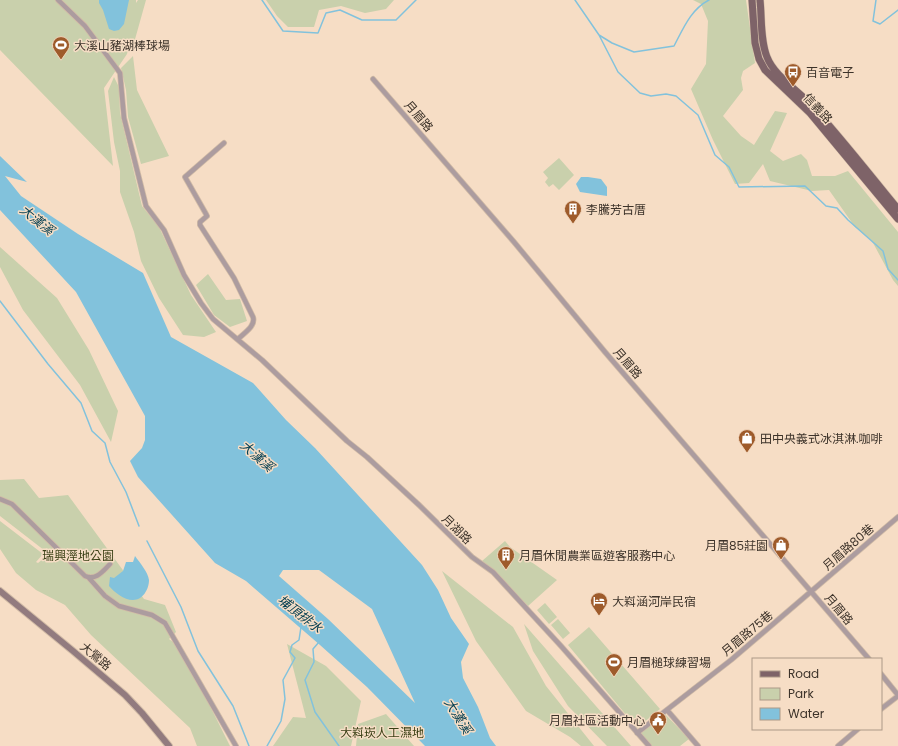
<svg xmlns="http://www.w3.org/2000/svg" width="898" height="746" font-family="Poppins,'Noto Sans TC',sans-serif">
	<style>
		.green { fill: #c9d0ac }
		.water { fill: #82c2dc; fill-rule: evenodd }
		.lines { fill: none; stroke-linecap: round; stroke-linejoin: round }
		.stream { stroke: #82c2dc; stroke-width: 1.5 }
		.street-casing { stroke: #d1bba6; stroke-width: 6 }
		.secondary-casing { stroke: #d1bba6; stroke-width: 8 }
		.primary-casing { stroke: #d1bba6; stroke-width: 8 }
		.street { stroke: #ac9c9f; stroke-width: 4.5 }
		.secondary { stroke: #927b7f; stroke-width: 6 }
		.primary { stroke: #7e6368; stroke-width: 7 }
		.labels { text-anchor: middle; dominant-baseline: central; stroke-width: 3; stroke-linejoin: round; paint-order: stroke }
		.poi-label { font-size: 12px; fill: #3d332a; stroke: #f6ddc5; text-anchor: start }
		.street-label { font-size: 12px; fill: #3d332a; stroke: #f6ddc5 }
		.park-label { font-size: 12px; fill: #3a4015; stroke: #f6ddc5 }
		.water-label { font-size: 13px; font-style: italic; fill: #074153; stroke: #f6ddc5 }
	</style>
	<rect width="100%" height="100%" fill="#f6ddc5"/>
	<path class="green" d="M0,0H136V3L138,0H146L132,50L129,45L127,54L104,88L113,166L0,50Z
		M266,0H394L386,9L365,13L341,6L319,10L314,27H288L277,16Z
		M693,0H746L755,63L743,71L741,78L743,90L723,116L741,136L754,145L775,111L787,113L770,151L783,161L801,154L807,160L812,176H835L848,171L898,232V286L893,280L872,241L855,227L829,190L812,191L770,181L763,164L749,183L735,184L713,140L691,89L706,64L708,21L701,4Z
		M133,56L137,90L169,156L141,164L128,117L126,90L121,68Z
		M114,77L119,87L120,113L142,206L159,227L191,295L216,332L204,337L183,335L159,298L141,261L134,232L120,192V171L114,142L108,91Z
		M559,158L574,175L559,190L553,184L549,187L545,182L548,178L543,172Z
		M0,247L57,298L89,350L118,411L111,442L80,385L23,310L0,267Z
		M208,274L226,300L240,299L247,321L230,327L214,315L196,285Z
		M24,479L39,498L68,495L144,599L165,605L176,632L169,639L173,642L207,700L230,746H197L190,728L91,635L65,605L36,590L16,573L0,549V521L43,554L36,562L38,563L49,554L0,516V480Z
		M505,541L510,547L557,580L528,606L482,561Z
		M442,571L513,627L546,686L594,746H581L570,737L526,711L476,641Z
		M545,603L557,617L549,624L537,610Z
		M558,619L570,633L563,639L551,625Z
		M524,624L631,746H607L568,706L533,651Z
		M589,627L660,709L637,728L568,645Z
		M287,644L326,666L361,701L351,746H273L293,717L306,718Z
		M663,712L689,739L680,746H650L638,733Z
		M386,714L414,746H356L358,724Z"/>
	<path class="water" d="M99,0H129L124,24L119,30L114,31L109,29L103,10L99,3Z
		M0,156L27,182L5,176L21,196L78,234L143,273L171,337L253,383L286,420L315,448L422,565L438,590L451,618L469,644L461,662L463,678L478,707L490,738L496,746H425L367,687L320,645L246,581L215,563L138,477L130,461L142,448L145,440V416L76,292L0,210ZM319,570L372,609L415,703L328,619L279,576L283,570Z
		M581,177H588L601,179L607,187V196L580,192L576,184Z
		M135,556C140,563 148,572 149,580C149,589 143,600 133,600C124,600 114,592 109,586L110,577L114,578L123,571L126,562H133Z"/>
	<g class="lines">
		<path class="stream" d="M262,0L283,31L318,33L326,13L340,10L362,20H396L416,0
			M575,0L599,35L612,43L634,52L674,46C683,29 691,9 709,0
			M876,0L873,21L880,24L898,10
			M599,35L618,72L640,93L651,96L666,94L676,96L698,115L715,155L729,167L739,187L805,186L826,206L837,208L848,220L883,251L888,269L898,280
			M0,301L48,364L81,403L92,431L105,443L110,462L126,492L139,526
			M147,541L181,607L198,651L233,706L249,746
			M319,642L313,649L314,662L305,680L315,712L339,746
			M267,746L281,721L285,699L283,680L295,658L290,652L292,645L299,640L301,627"/>
		<g class="street-casing">
			<path id="street" d="M58,0L85,26L120,73L124,118L146,206L164,230L184,275L201,303L213,319L262,360L347,441L367,457L419,505L472,557L493,572L561,646L649,746
				M373,79L514,242L605,352L869,659
				M224,143L185,177L206,214L207,216L200,222V225L234,278L253,317C256,326 244,333 238,339
				M0,499L12,504L85,576C96,581 103,571 110,564
				M89,578L105,596L119,606L152,615L165,623L236,746
				M881,674L898,695
				M881,709L898,696
				M667,710L698,746
				M637,733L731,660L898,517
				M838,746L858,729"/>
		</g>
		<g class="secondary-casing">
			<path id="secondary" d="M0,591L73,651L125,695L142,713L169,746"/>
		</g>
		<g class="primary-casing">
			<path id="primary" d="M752,0L755,43L759,59L765,70L810,113L898,219
				M760,0C762,18 760,40 767,57C774,76 799,91 812,106C842,139 870,175 898,209"/>
		</g>
		<use href="#street" class="street"/>
		<use href="#secondary" class="secondary"/>
		<use href="#primary" class="primary"/>
	</g>
	<defs>
		<g id="stadium-pin" transform="scale(0.9)"><path d="M0 17L-7.5 6A9.5 9.5 0 1 1 7.5 6Z" fill="#9e5b2b" stroke="#f6ddc5"/><path d="M0-5a6.5 5 0 1 0 0 10a6.5 5 0 1 0 0-10ZM-3.5-1.8h7v3.6h-7Z" fill="#fff"/></g>
		<g id="bus-pin" transform="scale(0.9)"><path d="M0 17L-7.5 6A9.5 9.5 0 1 1 7.5 6Z" fill="#9e5b2b" stroke="#f6ddc5"/><path d="M-5-6H5V4H4V6H2V4H-2V6H-4V4H-5ZM-3.5-4V0h7V-4ZM-3.5 1.2v1.5H-2V1.2ZM2 1.2v1.5H3.5V1.2Z" fill="#fff"/></g>
		<g id="building-pin" transform="scale(0.9)"><path d="M0 17L-7.5 6A9.5 9.5 0 1 1 7.5 6Z" fill="#9e5b2b" stroke="#f6ddc5"/><path d="M-4-6H4V6H1V3H-1V6H-4ZM-2.5-4.3h1.7v1.8h-1.7ZM.8-4.3h1.7v1.8H.8ZM-2.5-1h1.7V.8h-1.7ZM.8-1h1.7V.8H.8Z" fill="#fff"/></g>
		<g id="shop-pin" transform="scale(0.9)"><path d="M0 17L-7.5 6A9.5 9.5 0 1 1 7.5 6Z" fill="#9e5b2b" stroke="#f6ddc5"/><path d="M-5-2.5h2.3a2.7 3.5 0 0 1 5.4 0H5L5.5 6h-11ZM-1.5-2.5h3a1.5 2.3 0 0 0-3 0Z" fill="#fff"/></g>
		<g id="hotel-pin" transform="scale(0.9)"><path d="M0 17L-7.5 6A9.5 9.5 0 1 1 7.5 6Z" fill="#9e5b2b" stroke="#f6ddc5"/><path d="M-6-4.5h1.5V1H6V5H4.5V3h-9V5H-6ZM-4 0a1.8 1.8 0 1 1 3.6 0ZM.5 0V-2.5h3Q6-2.5 6 0Z" fill="#fff"/></g>
		<g id="civic-pin" transform="scale(0.9)"><path d="M0 17L-7.5 6A9.5 9.5 0 1 1 7.5 6Z" fill="#9e5b2b" stroke="#f6ddc5"/><path d="M-.6-6.5H3V-4.5H.6V-3L4-1V1h2V6H-6V1h2V-1L-.6-3ZM-1.2 2.5V6h2.4V2.5Z" fill="#fff"/></g>
	</defs>
	<g fill-rule="evenodd">
		<use href="#stadium-pin" x="61" y="45"/>
		<use href="#bus-pin" x="793" y="72"/>
		<use href="#building-pin" x="573" y="209"/>
		<use href="#shop-pin" x="747" y="438"/>
		<use href="#shop-pin" x="781" y="545"/>
		<use href="#building-pin" x="506" y="555"/>
		<use href="#hotel-pin" x="599" y="601"/>
		<use href="#stadium-pin" x="614" y="662"/>
		<use href="#civic-pin" x="658" y="720"/>
	</g>
	<g class="labels">
		<g class="poi-label">
			<text x="74" y="45">大溪山豬湖棒球場</text>
			<text x="806" y="72">百音電子</text>
			<text x="586" y="209">李騰芳古厝</text>
			<text x="760" y="438">田中央義式冰淇淋.咖啡</text>
			<text x="768" y="545" text-anchor="end">月眉85莊園</text>
			<text x="519" y="555">月眉休閒農業區遊客服務中心</text>
			<text x="612" y="601">大嵙涵河岸民宿</text>
			<text x="627" y="662">月眉槌球練習場</text>
			<text x="645" y="720" text-anchor="end">月眉社區活動中心</text>
		</g>
		<g class="street-label">
			<text transform="translate(818 108) rotate(47)">信義路</text>
			<text transform="translate(419 116) rotate(49)">月眉路</text>
			<text transform="translate(628 363) rotate(49)">月眉路</text>
			<text transform="translate(457 529) rotate(44)">月湖路</text>
			<text transform="translate(848 547) rotate(-41)">月眉路80巷</text>
			<text transform="translate(839 609) rotate(50)">月眉路</text>
			<text transform="translate(747 633) rotate(-40)">月眉路75巷</text>
			<text transform="translate(96 656) rotate(40)">大鶯路</text>
		</g>
		<g class="park-label">
			<text x="78" y="555">瑞興溼地公園</text>
			<text x="382" y="732">大嵙崁人工濕地</text>
		</g>
		<g class="water-label">
			<text transform="translate(37 220) rotate(39)">大漢溪</text>
			<text transform="translate(257 456) rotate(41)">大漢溪</text>
			<text transform="translate(300 614) rotate(38)">埔頂排水</text>
			<text transform="translate(458 716) rotate(58)">大漢溪</text>
		</g>
	</g>
	<rect x="752" y="658" width="130" height="72" fill="#f6ddc5" stroke="#ac9987"/>
	<rect x="760" y="671" width="20" height="6" fill="#7e6368" stroke="#ac9987"/>
	<text x="788" y="678" font-size="12" fill="#3d332a">Road</text>
	<rect x="760" y="688" width="20" height="12" fill="#c9d0ac" stroke="#ac9987"/>
	<text x="788" y="698" font-size="12" fill="#3d332a">Park</text>
	<rect x="760" y="708" width="20" height="12" fill="#82c2dc" stroke="#ac9987"/>
	<text x="788" y="718" font-size="12" fill="#3d332a">Water</text>
</svg>
